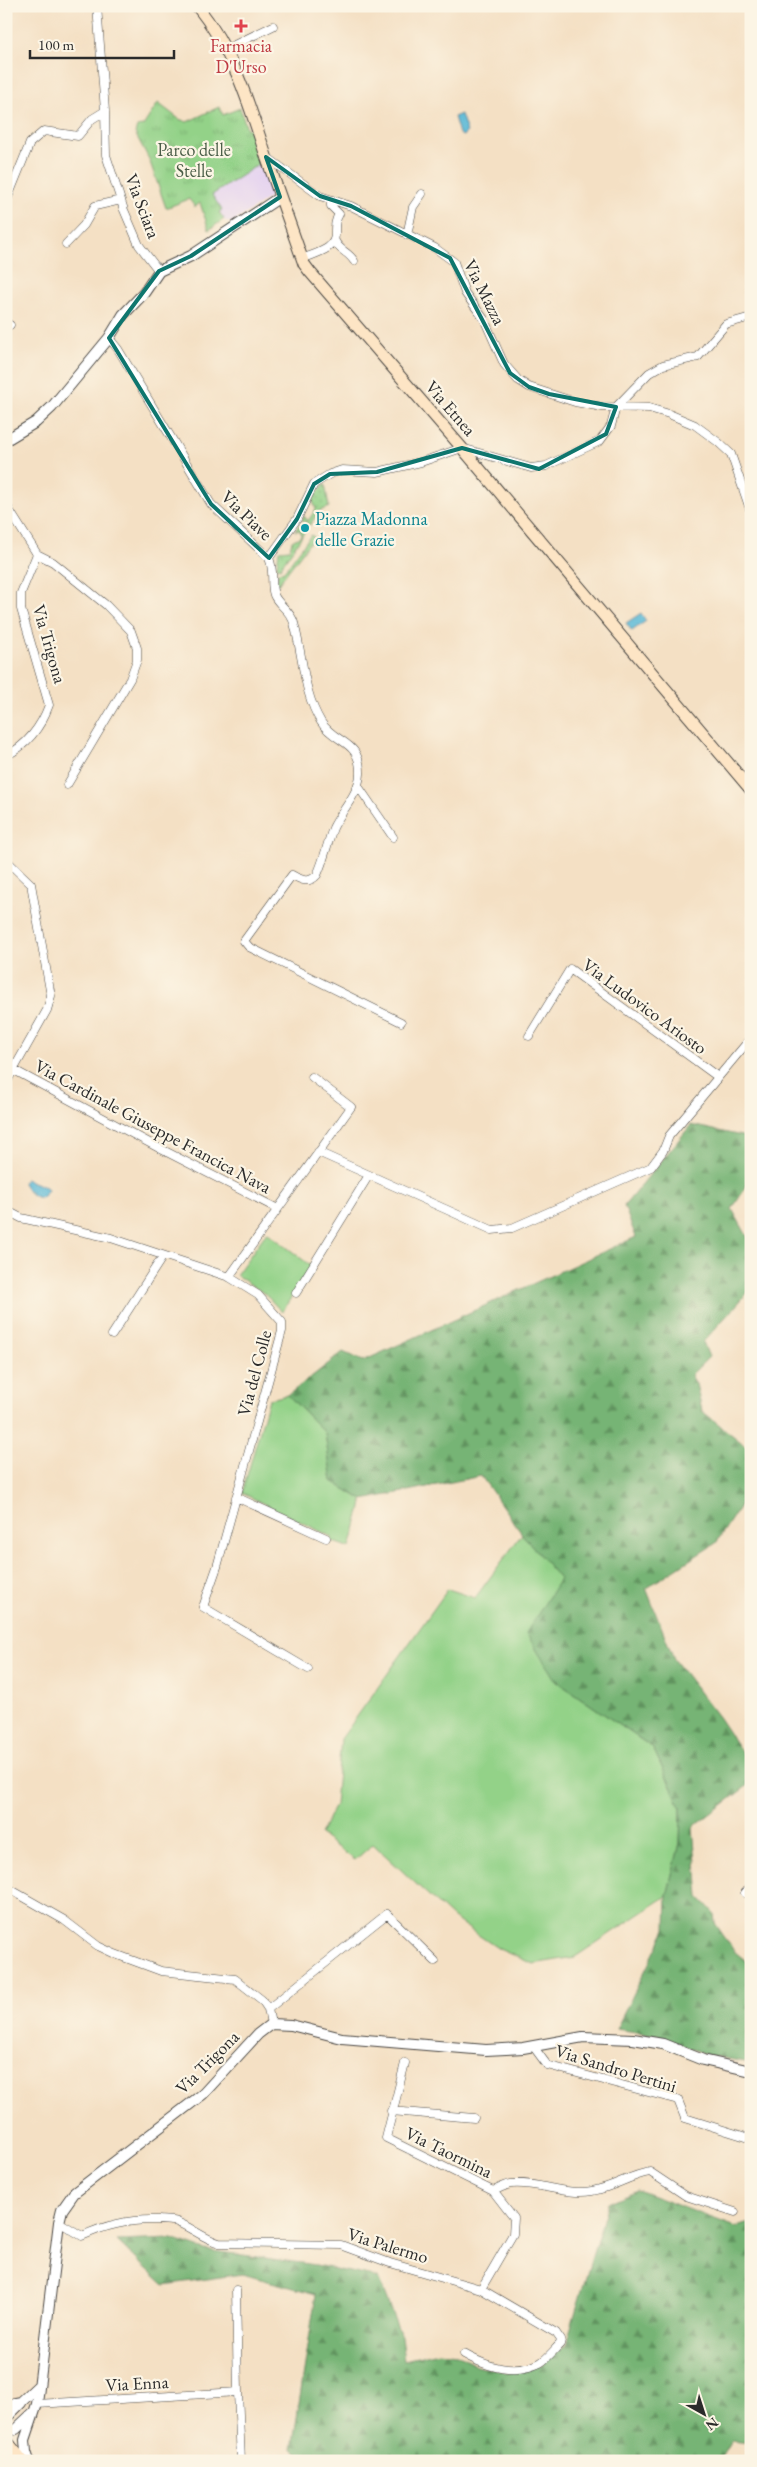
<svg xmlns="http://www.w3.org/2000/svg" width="757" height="2467" font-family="'EB Garamond',serif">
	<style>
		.built { fill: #e5d3f0 }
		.grass { fill: #93d288; stroke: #5f7e5a }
		.forest { fill: url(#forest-firs); stroke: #507050 }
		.park { fill: url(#park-tufts); stroke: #5f7e5a }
		.garden { fill: url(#garden-dots); stroke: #5f7e5a }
		.water { fill: #57b7d6; stroke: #417180 }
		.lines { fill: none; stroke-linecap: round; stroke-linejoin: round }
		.minor-casing { stroke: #494642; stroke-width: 9 }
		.tertiary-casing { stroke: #494642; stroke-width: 12 }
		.secondary-casing { stroke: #494642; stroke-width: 13 }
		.minor { stroke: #fff; stroke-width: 8 }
		.tertiary { stroke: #fff; stroke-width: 10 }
		.secondary { stroke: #fde5c5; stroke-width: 11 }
		.marked { fill: none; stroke: #0f766e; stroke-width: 4; stroke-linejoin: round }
		.health-dot { fill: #e0444e; stroke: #fcf5e5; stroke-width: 2 }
		.culture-dot { fill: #0f9aa8; stroke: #fcf5e5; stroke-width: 2 }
		.labels { text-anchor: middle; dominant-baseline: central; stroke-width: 4.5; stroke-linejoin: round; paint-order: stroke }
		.health-label { font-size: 18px; fill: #be3a42; stroke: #fcf5e5 }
		.park-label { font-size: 18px; fill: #4a5d47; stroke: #fcf5e5 }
		.street-label { font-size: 18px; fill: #2b2b2b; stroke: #fcf5e5 }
		.culture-label { font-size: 18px; fill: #0d838f; stroke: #fcf5e5; text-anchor: start }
	</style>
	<defs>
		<pattern id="forest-firs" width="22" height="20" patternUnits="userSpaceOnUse" patternTransform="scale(1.25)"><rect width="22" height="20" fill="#76b474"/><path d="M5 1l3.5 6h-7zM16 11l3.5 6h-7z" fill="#61935f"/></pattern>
		<pattern id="park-tufts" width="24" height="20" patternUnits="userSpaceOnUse" patternTransform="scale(1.25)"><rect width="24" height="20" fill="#93d288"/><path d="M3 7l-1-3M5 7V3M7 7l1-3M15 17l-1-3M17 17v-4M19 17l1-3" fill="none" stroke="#7fb476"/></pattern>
		<pattern id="garden-dots" width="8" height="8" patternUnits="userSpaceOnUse" patternTransform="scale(1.25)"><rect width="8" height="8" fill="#93d288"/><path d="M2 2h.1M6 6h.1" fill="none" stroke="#7fb476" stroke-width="1.8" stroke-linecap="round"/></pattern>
	</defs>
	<rect width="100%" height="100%" fill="#fcf5e5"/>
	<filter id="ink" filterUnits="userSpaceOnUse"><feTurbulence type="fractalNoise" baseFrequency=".02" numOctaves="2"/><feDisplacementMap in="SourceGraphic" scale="10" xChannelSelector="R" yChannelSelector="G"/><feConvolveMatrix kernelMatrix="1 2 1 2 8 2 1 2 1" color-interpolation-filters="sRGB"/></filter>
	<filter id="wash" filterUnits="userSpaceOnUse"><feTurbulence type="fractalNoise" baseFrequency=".0096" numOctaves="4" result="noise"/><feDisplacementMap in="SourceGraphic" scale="20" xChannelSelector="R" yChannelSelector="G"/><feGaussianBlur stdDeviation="1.12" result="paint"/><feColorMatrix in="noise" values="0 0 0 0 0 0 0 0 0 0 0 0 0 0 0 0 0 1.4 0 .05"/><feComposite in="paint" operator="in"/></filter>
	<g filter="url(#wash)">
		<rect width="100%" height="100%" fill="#f4e0c4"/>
		<path class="built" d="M262,162L271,193L269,198L232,223L225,221L211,195Z"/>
		<path class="grass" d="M267,1232L311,1266L282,1312L265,1294L236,1275Z
			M288,1395L325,1433L332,1481L363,1500L350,1548L331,1541L332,1537L242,1493L269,1399Z
			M522,1534L560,1579L556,1681L653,1748L681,1808L680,1843L667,1896L575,1957L533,1964L499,1949L453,1918L373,1844L355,1860L320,1835L335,1805L341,1739L448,1589L475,1598Z"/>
		<path class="forest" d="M691,1125L751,1138V1179L732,1209L751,1243V1289L703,1342L709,1357L691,1375L696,1384L702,1411L751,1450V1489L716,1543L646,1588L674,1659L719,1718L751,1766V1783L693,1827L699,1897L714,1913L715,1923L734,1951L751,1965V2063L707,2055L656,2035L616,2029L666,1929L667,1896L680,1843L681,1808L653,1748L556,1681L526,1633L560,1579L522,1534L481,1476L363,1500L332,1481L325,1433L288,1395L343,1352L363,1361L636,1237L624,1206Z
			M637,2190L736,2227L751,2223V2443L732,2441L720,2461H312L292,2449L316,2294L242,2274L164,2285L117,2241L172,2239L205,2250L316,2265L378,2278L401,2336L404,2360L439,2352L457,2354L477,2365L507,2373L541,2365L566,2344L608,2203Z"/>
		<path class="park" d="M158,103L179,119L187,122L219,107L223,115L240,108L247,129L251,128L262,162L212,195L222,210L219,212L224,219L209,230L200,203L195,207L189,199L166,208L149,159L135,133L137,127L143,126Z"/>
		<path class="garden" d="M325,484L329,507L319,511L310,525L302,520L304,516L308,521L316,509L312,499Z
			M299,525L306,530L280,568L277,567L279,550L290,549L292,541L301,536L300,530L295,531Z
			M311,535L314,537L276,587L278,572L284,571Z"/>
		<path class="water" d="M461,114L467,132L463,136L459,134L454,117Z
			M641,613L646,621L632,631L626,623Z
			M25,1179L46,1187L48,1190L41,1198C32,1197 28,1191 23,1183Z"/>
	</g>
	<g filter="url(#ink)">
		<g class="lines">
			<g class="minor-casing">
				<path id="minor" d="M97,6L105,111L106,155L124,210L139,245L159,271
					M226,49L273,26
					M267,157L320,196L351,206L435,248L454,262L465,293L484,319L504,364L518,380L529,387L575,402L602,407L649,408L669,414L695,425L718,442L731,454L751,512
					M6,202L30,143L44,131L78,136L92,119L105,111
					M407,235L413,207L422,194
					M335,241C339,251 348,251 354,261
					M66,244L84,225L95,206L121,200
					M302,259C315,253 336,250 335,233C335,225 335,221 339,214L331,206V200
					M6,323L10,325
					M109,338L118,349L211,504L269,558L297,519L314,484L330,474L342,470L377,472L421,462L462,448L531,468L546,466L600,441L611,426L616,407L649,373L663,365L698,357L726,324L751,317
					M6,505L37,554L21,593V609L49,705C41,727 27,745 6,756
					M37,554L53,562L106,605L131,631L137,648V660L130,679L67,785
					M269,558C275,572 270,584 274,595C278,605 291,611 294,623C303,655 303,693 321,722C335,744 361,740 360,774C359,794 341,811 333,828C327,844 324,860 317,875C309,884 301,880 292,875L244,941L249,947L401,1022
					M358,786L393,837
					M6,860L31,884L51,996L47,1010L6,1083
					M529,1036L570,969L718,1077
					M14,1070L157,1147L278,1209
					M318,1152L492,1230L512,1228L651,1167L663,1151L669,1136L751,1038
					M6,1210L21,1218L111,1238L229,1277L258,1295L282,1322V1331L217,1567L203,1607L308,1669
					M229,1277L351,1107L312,1077
					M296,1293L369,1175
					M112,1335L163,1256
					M236,1497L326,1538
					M6,1887L64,1920L98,1946L115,1954L161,1971L235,1979L262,2000L268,2009L271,2024
					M745,1893L751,1886
					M268,2009L387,1914L435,1961
					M533,2046L547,2065L678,2100L685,2118L746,2137
					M405,2063L386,2138L493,2191L514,2218L513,2234L481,2289
					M391,2111L474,2118
					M493,2191C498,2189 505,2185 511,2184C538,2181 565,2196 592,2191C612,2188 630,2175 650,2172L686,2196L735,2212
					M59,2222L82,2236C107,2224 130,2219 158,2220C164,2221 172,2220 177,2222C192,2228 203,2238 219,2243L341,2245L390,2263L481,2289L556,2333L561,2340L560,2344C554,2350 547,2359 540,2363C514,2376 487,2367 464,2354
					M236,2290L238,2392
					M37,2404L238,2392L241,2461"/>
			</g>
			<g class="tertiary-casing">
				<path id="tertiary" d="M6,440L36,422L52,407L109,338L123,315L144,293L159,271L191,256L280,197
					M6,2405L21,2402L39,2385
					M6,2418L21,2403
					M6,2432L16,2429L33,2413
					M29,2461L26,2452L25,2440L37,2404L59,2222L62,2210L74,2193L203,2094L258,2034L271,2024L291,2025L342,2038L486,2050L523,2048L583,2037L633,2039L663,2044L703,2060L751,2071"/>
			</g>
			<g class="secondary-casing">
				<path id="secondary" d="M197,6C234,52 249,104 267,159C279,194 292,229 304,264L310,272L462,448L751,790
					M6,2440L23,2461"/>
			</g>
			<use href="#minor" class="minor"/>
			<use href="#tertiary" class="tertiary"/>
			<use href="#secondary" class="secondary"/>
		</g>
	</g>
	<path class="marked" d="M266,157L320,196L351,206L450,258L510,373L529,387L549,394L616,407L606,434L539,469L462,448L377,472L330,474L314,484L297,519L269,558L211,504L109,338L159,271L191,256L280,197Z"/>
	<path class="health-dot" d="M238.5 18.5h5v5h5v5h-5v5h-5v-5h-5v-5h5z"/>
	<circle class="culture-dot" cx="305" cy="528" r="5"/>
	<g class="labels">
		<g class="health-label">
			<text x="241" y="45">Farmacia<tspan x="241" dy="21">D'Urso</tspan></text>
		</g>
		<g class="park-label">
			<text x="194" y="149">Parco delle<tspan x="194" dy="21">Stelle</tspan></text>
		</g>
		<g class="street-label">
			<text transform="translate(143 206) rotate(69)">Via Sciara</text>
			<text transform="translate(485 292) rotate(63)">Via Mazza</text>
			<text transform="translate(451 408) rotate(49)">Via Etnea</text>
			<text transform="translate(247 515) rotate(44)">Via Piave</text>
			<text transform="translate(50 644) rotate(74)">Via Trigona</text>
			<text transform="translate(645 1006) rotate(36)">Via Ludovico Ariosto</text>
			<text transform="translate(153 1126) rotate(28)">Via Cardinale Giuseppe Francica Nava</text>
			<text transform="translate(254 1373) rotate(-75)">Via del Colle</text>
			<text transform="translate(207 2062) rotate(-45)">Via Trigona</text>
			<text transform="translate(616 2068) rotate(17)">Via Sandro Pertini</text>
			<text transform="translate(449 2152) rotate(26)">Via Taormina</text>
			<text transform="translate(388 2245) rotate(17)">Via Palermo</text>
			<text transform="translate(137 2383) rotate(-3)">Via Enna</text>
		</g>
		<g class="culture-label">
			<text x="315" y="518">Piazza Madonna<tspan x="315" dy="21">delle Grazie</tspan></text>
		</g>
	</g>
	<rect width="757" height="2467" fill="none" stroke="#fcf5e5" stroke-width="25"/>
	<g transform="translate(704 2414) rotate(141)" stroke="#fcf5e5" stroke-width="4" paint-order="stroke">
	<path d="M0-4L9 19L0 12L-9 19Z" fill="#2b2b2b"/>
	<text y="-8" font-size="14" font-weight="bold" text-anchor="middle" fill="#2b2b2b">N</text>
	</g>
	<path d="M30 50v8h144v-8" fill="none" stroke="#2b2b2b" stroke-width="2.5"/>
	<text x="38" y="50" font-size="15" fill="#2b2b2b" stroke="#fcf5e5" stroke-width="4" paint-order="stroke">100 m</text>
</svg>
